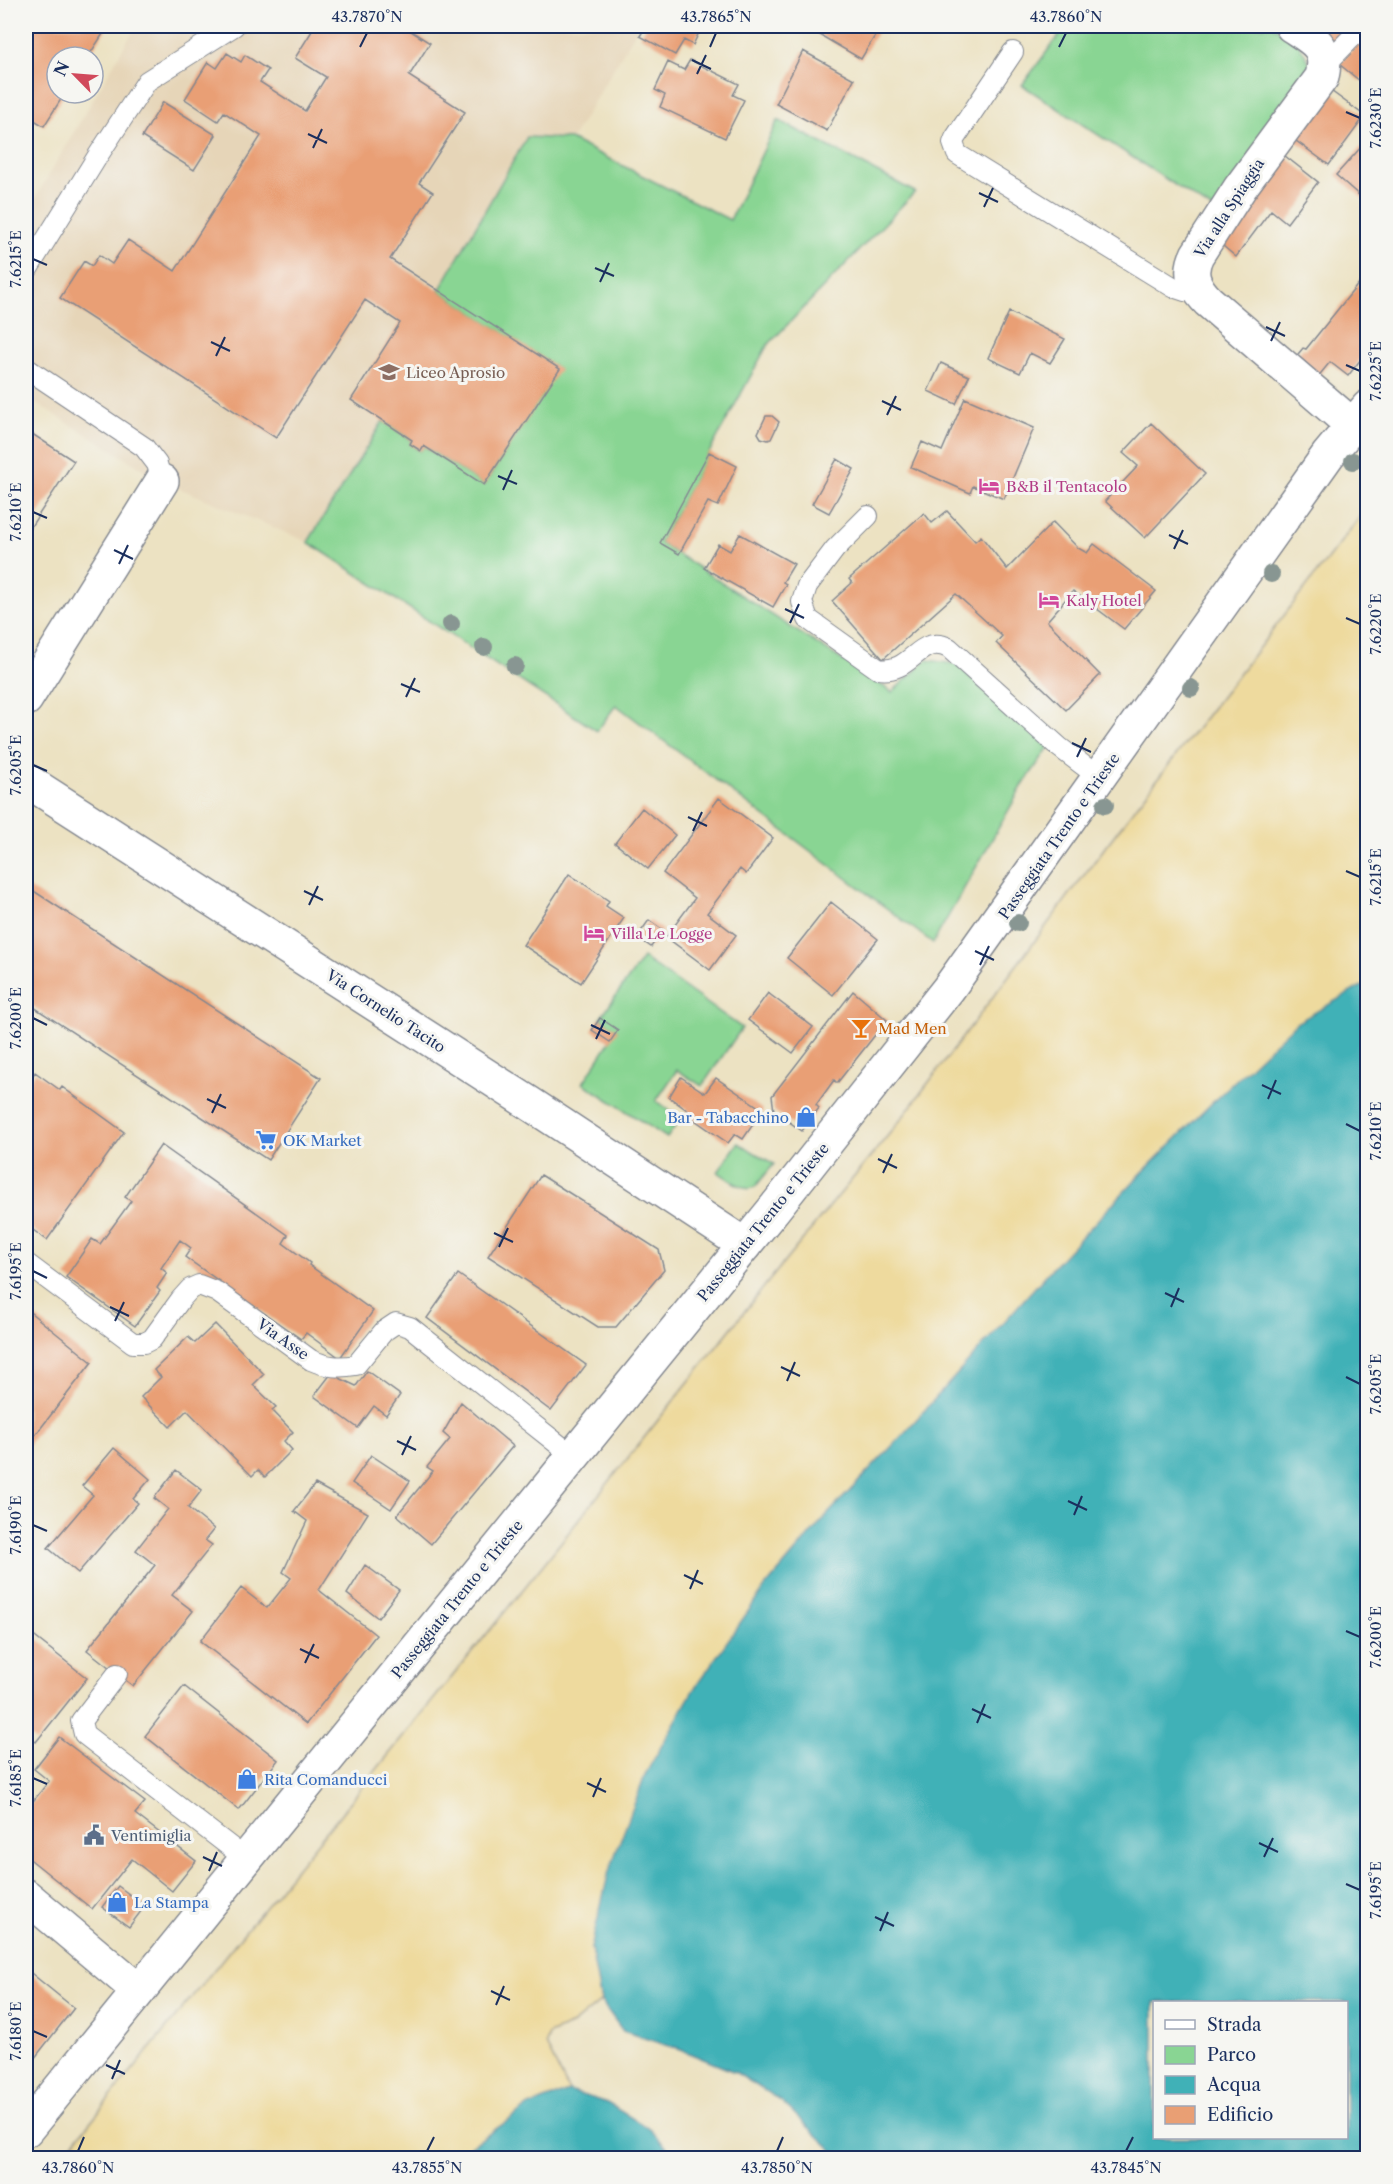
<svg xmlns="http://www.w3.org/2000/svg" width="1393" height="2184" font-family="'Libre Caslon Text',serif">
	<style>
		.built { fill: #e6d5b8 }
		.green { fill: #89d593; stroke: #528278; stroke-width: 1.5 }
		.sand { fill: #eeda9e; stroke: #84847e; stroke-width: 1.5 }
		.water { fill: #40b1b7; stroke: #2e708a; stroke-width: 1.5; fill-rule: evenodd }
		.building { fill: #e99f74 }
		.lines { fill: none; stroke-linecap: round; stroke-linejoin: round }
		.lane-casing { stroke: #848890; stroke-width: 22 }
		.street-casing { stroke: #848890; stroke-width: 36 }
		.lane { stroke: #fff; stroke-width: 20 }
		.street { stroke: #fff; stroke-width: 33 }
		.tree { fill: #889692 }
		.ticks { fill: none; stroke: #1b2f5e; stroke-width: 2 }
		.labels { text-anchor: middle; dominant-baseline: central; stroke-width: 6; stroke-linejoin: round; paint-order: stroke }
		.street-label { font-size: 15px; fill: #1b2f5e; stroke: #f6f6f2 }
		.education-label { font-size: 15px; fill: #785e54; stroke: #f6f6f2; text-anchor: start }
		.hotel-label { font-size: 15px; fill: #b23c85; stroke: #f6f6f2; text-anchor: start }
		.food-label { font-size: 15px; fill: #c56008; stroke: #f6f6f2; text-anchor: start }
		.shop-label { font-size: 15px; fill: #366cbe; stroke: #f6f6f2; text-anchor: start }
		.service-label { font-size: 15px; fill: #4e5e75; stroke: #f6f6f2; text-anchor: start }
		.neatline { fill: none; stroke: #1b2f5e; stroke-width: 2 }
		.ticks-label { font-size: 15px; text-anchor: middle; fill: #1b2f5e }
	</style>
	<rect width="100%" height="100%" fill="#f6f6f2"/>
	<filter id="ink" filterUnits="userSpaceOnUse"><feTurbulence type="fractalNoise" baseFrequency=".0167" numOctaves="2"/><feDisplacementMap in="SourceGraphic" scale="12" xChannelSelector="R" yChannelSelector="G"/><feConvolveMatrix kernelMatrix="1 2 1 2 8 2 1 2 1" color-interpolation-filters="sRGB"/></filter>
	<filter id="wash" filterUnits="userSpaceOnUse"><feTurbulence type="fractalNoise" baseFrequency=".008" numOctaves="4" result="noise"/><feDisplacementMap in="SourceGraphic" scale="24" xChannelSelector="R" yChannelSelector="G"/><feGaussianBlur stdDeviation="1.35" result="paint"/><feColorMatrix in="noise" values="0 0 0 0 0 0 0 0 0 0 0 0 0 0 0 0 0 1.4 0 .05"/><feComposite in="paint" operator="in"/></filter>
	<g filter="url(#wash)">
		<rect width="100%" height="100%" fill="#ece2c2"/>
		<path class="built" d="M136,26H639L571,140L730,220L778,120L915,192L767,346L660,543L679,554L615,705L597,731L308,542L162,481L26,397V214Z"/>
		<path class="green" d="M1066,26H1274L1297,41L1313,68L1216,212L1022,85Z
			M778,120L915,192L767,346L660,543L892,692L927,660L956,664L1049,747L1023,785L933,943L616,705L597,731L308,542L383,421L412,440L410,444L420,451L424,446L484,485L559,369L439,291L527,137L570,139L730,220Z
			M643,958L742,1028L702,1086L677,1070L656,1101L681,1118L667,1138L583,1083L617,1030L600,1018Z
			M738,1143L774,1164L755,1187L749,1189L736,1184L718,1172Z"/>
		<path class="sand" d="M1367,508V984L1358,988L1219,1096L1137,1178L1055,1265L898,1440L826,1516L763,1590L591,1948L601,2001L573,2024L549,2034L546,2045L569,2091L529,2106L454,2158H61L542,1566L768,1282L899,1122L1106,846Z"/>
		<path class="water" d="M1367,984V2158H841L781,2101L735,2072L684,2051L623,2031L601,2001L591,1948L609,1871L646,1773L694,1689L763,1590L826,1516L898,1440L1055,1265L1137,1178L1219,1096L1296,1023L1358,988ZM1154,2002H1346V2138H1154Z
			M569,2091L607,2103L650,2129L676,2158H454L529,2106Z"/>
		<g id="blocks">
			<path class="building" d="M26,26H108L88,57H57V93H65L44,126L26,115Z
				M303,26H403L430,43L409,76L465,112L419,183L433,192L390,259L560,369L484,485L424,446L421,451L410,444L412,440L351,400L400,323L365,300L276,438L60,298L84,261L92,266L99,255L112,264L128,240L175,271L261,136L224,112L218,121L185,99L208,62L217,68L227,53L241,62L245,55L268,70L260,82L305,111L326,77L295,58L312,31Z
				M646,26H702L693,45L684,40L675,55L640,36Z
				M809,26H881L861,59L808,28Z
				M1310,26H1350L1333,42Z
				M1368,32V74L1360,81L1339,64Z
				M803,51L854,79L827,131L776,104Z
				M690,60L739,84L733,95L744,100L725,138L660,107L665,95L655,90L668,62L684,70Z
				M1324,86L1365,116L1329,165L1288,135Z
				M163,102L216,135L194,170L142,137Z
				M1363,145L1368,150V203L1336,175Z
				M1280,152L1318,182L1287,223L1271,210L1236,257L1216,240Z
				M1368,272V350L1348,376L1330,362L1317,378L1294,359L1303,348L1306,349Z
				M1009,312L1065,339L1050,363L1030,353L1020,373L988,358Z
				M941,363L969,376L956,404L928,391Z
				M965,398L1034,428L1004,499L973,486L970,493L911,467L922,442L942,451Z
				M766,416H772L779,422L771,439L768,440L761,438L758,433Z
				M1151,423L1205,474L1145,538L1105,501L1138,466L1123,453Z
				M26,430L74,461L26,534Z
				M709,452L737,466L718,506L708,502L679,554L660,543Z
				M837,459L854,469L829,513L812,504Z
				M947,511L975,541L981,536L1007,569L1053,522L1078,548L1087,553L1094,544L1156,591L1124,629L1073,591L1047,621L1100,675L1066,710L996,643L1002,636L956,594L883,659L832,601L852,583L849,579L924,513L932,523Z
				M740,534L794,564L783,582L786,584L773,607L704,568L718,544L730,551Z
				M719,798L773,838L746,874L740,869L707,913L736,935L710,970L666,937L695,898L663,873Z
				M642,808L675,835L648,869L615,843Z
				M569,874L609,901L606,906L624,918L581,983L523,945Z
				M26,886L321,1078L268,1160L26,1002Z
				M831,902L878,939L833,995L787,958Z
				M649,920L663,930L651,947L637,937Z
				M853,991L887,1020L837,1083L834,1080L816,1105L819,1108L802,1131L774,1111L772,1096Z
				M768,993L813,1027L793,1053L748,1020Z
				M600,1018L618,1030L610,1042L592,1030Z
				M35,1072L60,1090L62,1087L124,1132L47,1240L26,1225V1085Z
				M681,1077L705,1093L716,1078L763,1110L743,1139L735,1134L728,1143L689,1116L691,1113L669,1097Z
				M161,1145L288,1235L283,1243L310,1263L309,1265L373,1311L340,1358L306,1333L301,1339L185,1257L191,1248L180,1240L161,1268L167,1273L157,1288L160,1291L135,1326L66,1277L92,1239L100,1244L131,1201L125,1197Z
				M541,1175L659,1250L664,1270L616,1327H598L488,1256Z
				M458,1274L586,1365L551,1411L427,1318Z
				M26,1309L92,1362L26,1447Z
				M215,1324L264,1374L253,1385L276,1407L272,1410L293,1432L284,1441L292,1450L265,1477L258,1470L252,1476L187,1410L170,1427L141,1397L161,1377L154,1370L188,1337L195,1343Z
				M367,1371L400,1395L386,1415L374,1406L358,1428L314,1396L331,1374L356,1386Z
				M461,1402L513,1446L431,1544L397,1515L433,1471L427,1467L450,1439L443,1433Z
				M114,1448L150,1479L133,1499L138,1503L78,1573L48,1548L93,1495L82,1486Z
				M371,1455L410,1481L391,1509L352,1483Z
				M176,1470L202,1490L188,1508L214,1529L205,1540L212,1545L172,1595L193,1611L133,1686L87,1650L155,1565L136,1550L168,1509L154,1498Z
				M315,1484L368,1513L319,1590L376,1635L306,1724L200,1641L241,1588L267,1608L291,1578L283,1572L307,1521L294,1511Z
				M365,1565L399,1590L378,1618L347,1594Z
				M26,1630L87,1678L36,1742L26,1734Z
				M184,1686L278,1760L239,1810L145,1736Z
				M59,1737L145,1802L135,1814L196,1861L172,1891L132,1859L92,1909L26,1856V1810L49,1781L34,1769Z
				M118,1886L145,1906L129,1927L102,1907Z
				M26,1969L74,2008L26,2069Z"/>
		</g>
	</g>
	<g filter="url(#ink)">
		<use href="#blocks" fill-opacity="0" stroke="#848890" stroke-width="1.5"/>
		<g class="lines">
			<g class="lane-casing">
				<path id="lane" d="M1013,52L955,138L953,143L957,154L1173,287L1185,291L1197,290
					M1324,66L1363,26
					M26,272L99,154L147,81L234,26
					M26,368L144,447L157,464L162,481
					M868,516L835,549L807,586L802,602L808,619L878,669C912,675 918,633 949,648L1059,747L1100,778
					M26,1263L133,1343H144L152,1339L181,1299L190,1289L199,1285L217,1292L311,1360C327,1367 339,1368 356,1365L384,1331L396,1323L410,1327L573,1456
					M117,1674L81,1721L84,1734L246,1859"/>
			</g>
			<g class="street-casing">
				<path id="street" d="M1292,26C1315,41 1329,46 1322,77L1240,188L1197,255C1188,273 1194,287 1208,301L1352,425
					M26,699L162,481
					M26,780L529,1103L745,1245
					M26,1896L139,1991
					M26,2130L774,1209L949,988L1328,455L1368,407"/>
			</g>
			<use href="#lane" class="lane"/>
			<use href="#street" class="street"/>
		</g>
		<g class="tree">
			<circle cx="1353" cy="461" r="9"/>
			<circle cx="1271" cy="574" r="9"/>
			<circle cx="451" cy="624" r="9"/>
			<circle cx="484" cy="647" r="9"/>
			<circle cx="515" cy="666" r="9"/>
			<circle cx="1191" cy="688" r="9"/>
			<circle cx="1105" cy="805" r="9"/>
			<circle cx="1018" cy="923" r="9"/>
		</g>
	</g>
	<path class="ticks" d="M360,47L367,33M710,47L716,33M1059,47L1066,33M692,60L711,69M697,74L706,55M1346,112L1360,118M308,134L327,143M313,148L322,129M979,193L998,202M984,207L993,188M33,259L47,265M595,268L614,276M600,282L609,263M1266,327L1285,336M1271,341L1280,322M211,342L230,351M216,356L225,337M1346,365L1360,371M882,401L901,410M887,415L896,396M498,476L517,484M503,490L512,470M33,512L47,518M1169,535L1188,544M1174,549L1183,530M114,550L133,559M119,564L128,545M785,609L804,618M1346,618L1360,624M790,623L799,604M401,684L420,692M406,697L415,678M1072,743L1091,752M1077,757L1086,738M33,765L47,771M688,817L707,826M693,831L702,812M1346,871L1360,877M304,891L323,900M309,905L318,886M975,951L994,960M980,965L989,946M33,1018L47,1025M591,1025L610,1034M596,1039L605,1020M1262,1085L1281,1094M207,1099L226,1108M1268,1099L1276,1080M212,1113L221,1094M1346,1124L1360,1131M878,1159L897,1168M883,1173L892,1154M494,1233L513,1242M499,1247L508,1228M33,1271L47,1278M1165,1293L1184,1302M110,1307L129,1316M1171,1307L1179,1288M115,1321L124,1302M781,1367L800,1376M1346,1377L1360,1384M787,1381L795,1362M397,1441L416,1450M402,1455L411,1436M1068,1501L1087,1510M1074,1515L1082,1496M33,1525L47,1531M684,1575L703,1584M690,1589L698,1570M1346,1631L1360,1637M300,1649L319,1658M305,1663L314,1644M972,1709L991,1718M977,1723L985,1704M33,1778L47,1784M587,1783L606,1792M593,1797L601,1778M1259,1843L1278,1852M203,1857L222,1866M1264,1857L1273,1838M209,1871L217,1852M1346,1884L1360,1890M875,1917L894,1926M880,1931L888,1912M491,1991L510,2000M496,2005L504,1986M33,2031L47,2037M106,2065L125,2074M112,2079L120,2060M78,2151L84,2137M427,2151L434,2137M777,2151L783,2137M1126,2151L1133,2137"/>
	<defs>
		<g id="school-bare" transform="scale(1.62)"><path d="M0-5L7-2L0 1L-7-2ZM-4 1L0 2.5L4 1V4Q0 6-4 4Z" fill="#8d6e63" stroke="#f6f6f2" stroke-width="2.5" paint-order="stroke"/></g>
		<g id="hotel-bare" transform="scale(1.62)"><path d="M-6-4.5h1.5V1H6V5H4.5V3h-9V5H-6ZM-4 0a1.8 1.8 0 1 1 3.6 0ZM.5 0V-2.5h3Q6-2.5 6 0Z" fill="#d1479c" stroke="#f6f6f2" stroke-width="2.5" paint-order="stroke"/></g>
		<g id="bar-bare" transform="scale(1.62)"><path d="M-6-5H6L.8 .8V4.5H3.5V6h-7V4.5H-.8V.8Z" fill="#e8710a" stroke="#f6f6f2" stroke-width="2.5" paint-order="stroke"/></g>
		<g id="shop-bare" transform="scale(1.62)"><path d="M-5-2.5h2.3a2.7 3.5 0 0 1 5.4 0H5L5.5 6h-11ZM-1.5-2.5h3a1.5 2.3 0 0 0-3 0Z" fill="#3f7fe0" stroke="#f6f6f2" stroke-width="2.5" paint-order="stroke"/></g>
		<g id="supermarket-bare" transform="scale(1.62)"><path d="M-6-5.5h2.5l.6 2H6L4.5 2H-2.5L-4.4-4H-6ZM-1.5 3.2a1.3 1.3 0 1 0 .1 0ZM3 3.2a1.3 1.3 0 1 0 .1 0Z" fill="#3f7fe0" stroke="#f6f6f2" stroke-width="2.5" paint-order="stroke"/></g>
		<g id="civic-bare" transform="scale(1.62)"><path d="M-.6-6.5H3V-4.5H.6V-3L4-1V1h2V6H-6V1h2V-1L-.6-3ZM-1.2 2.5V6h2.4V2.5Z" fill="#5c6f8a" stroke="#f6f6f2" stroke-width="2.5" paint-order="stroke"/></g>
	</defs>
	<g fill-rule="evenodd">
		<use href="#school-bare" x="389" y="372"/>
		<use href="#hotel-bare" x="989" y="486"/>
		<use href="#hotel-bare" x="1049" y="600"/>
		<use href="#hotel-bare" x="594" y="933"/>
		<use href="#bar-bare" x="861" y="1028"/>
		<use href="#shop-bare" x="806" y="1117"/>
		<use href="#supermarket-bare" x="266" y="1140"/>
		<use href="#shop-bare" x="247" y="1779"/>
		<use href="#civic-bare" x="94" y="1835"/>
		<use href="#shop-bare" x="117" y="1902"/>
	</g>
	<g class="labels">
		<g class="street-label">
			<text transform="translate(1229 208) rotate(-57)">Via alla Spiaggia</text>
			<text transform="translate(1059 836) rotate(-55)">Passeggiata Trento e Trieste</text>
			<text transform="translate(386 1011) rotate(33)">Via Cornelio Tacito</text>
			<text transform="translate(763 1222) rotate(-51)">Passeggiata Trento e Trieste</text>
			<text transform="translate(283 1339) rotate(35)">Via Asse</text>
			<text transform="translate(457 1599) rotate(-51)">Passeggiata Trento e Trieste</text>
		</g>
		<g class="education-label">
			<text x="406" y="372">Liceo Aprosio</text>
		</g>
		<g class="hotel-label">
			<text x="1006" y="486">B&amp;B il Tentacolo</text>
			<text x="1066" y="600">Kaly Hotel</text>
			<text x="611" y="933">Villa Le Logge</text>
		</g>
		<g class="food-label">
			<text x="878" y="1028">Mad Men</text>
		</g>
		<g class="shop-label">
			<text x="789" y="1117" text-anchor="end">Bar - Tabacchino</text>
			<text x="283" y="1140">OK Market</text>
			<text x="264" y="1779">Rita Comanducci</text>
			<text x="134" y="1902">La Stampa</text>
		</g>
		<g class="service-label">
			<text x="111" y="1835">Ventimiglia</text>
		</g>
	</g>
	<rect width="1393" height="2184" fill="none" stroke="#f6f6f2" stroke-width="66"/>
	<rect x="1153" y="2001" width="195" height="138" fill="#f6f6f2" stroke="#9ea6b7" stroke-width="1.5"/>
	<rect x="1165" y="2020" width="30" height="9" fill="#ffffff" stroke="#9ea6b7" stroke-width="1.5"/>
	<text x="1207" y="2031" font-size="18" fill="#1b2f5e">Strada</text>
	<rect x="1165" y="2046" width="30" height="18" fill="#89d593" stroke="#9ea6b7" stroke-width="1.5"/>
	<text x="1207" y="2061" font-size="18" fill="#1b2f5e">Parco</text>
	<rect x="1165" y="2076" width="30" height="18" fill="#40b1b7" stroke="#9ea6b7" stroke-width="1.5"/>
	<text x="1207" y="2091" font-size="18" fill="#1b2f5e">Acqua</text>
	<rect x="1165" y="2106" width="30" height="18" fill="#e99f74" stroke="#9ea6b7" stroke-width="1.5"/>
	<text x="1207" y="2121" font-size="18" fill="#1b2f5e">Edificio</text>
	<g transform="translate(75 75) rotate(295)"><circle r="28" fill="#f6f6f2" stroke="#9ea6b7" stroke-width="1.5"/>
	<path d="M0-4.5L10 22L0 15L-10 22Z" fill="#d1495b"/>
	<text y="-9" font-size="16" font-weight="bold" text-anchor="middle" fill="#1b2f5e">N</text>
	</g>
	<rect x="33" y="33" width="1327" height="2118" class="neatline"/>
	<g class="ticks-label">
		<text x="367" y="22">43.7870°N</text>
		<text x="716" y="22">43.7865°N</text>
		<text x="1066" y="22">43.7860°N</text>
		<text transform="translate(1376 118) rotate(-90)" y="5">7.6230°E</text>
		<text transform="translate(16 259) rotate(-90)" y="5">7.6215°E</text>
		<text transform="translate(1376 371) rotate(-90)" y="5">7.6225°E</text>
		<text transform="translate(16 512) rotate(-90)" y="5">7.6210°E</text>
		<text transform="translate(1376 624) rotate(-90)" y="5">7.6220°E</text>
		<text transform="translate(16 765) rotate(-90)" y="5">7.6205°E</text>
		<text transform="translate(1376 877) rotate(-90)" y="5">7.6215°E</text>
		<text transform="translate(16 1018) rotate(-90)" y="5">7.6200°E</text>
		<text transform="translate(1376 1131) rotate(-90)" y="5">7.6210°E</text>
		<text transform="translate(16 1271) rotate(-90)" y="5">7.6195°E</text>
		<text transform="translate(1376 1384) rotate(-90)" y="5">7.6205°E</text>
		<text transform="translate(16 1525) rotate(-90)" y="5">7.6190°E</text>
		<text transform="translate(1376 1637) rotate(-90)" y="5">7.6200°E</text>
		<text transform="translate(16 1778) rotate(-90)" y="5">7.6185°E</text>
		<text transform="translate(1376 1890) rotate(-90)" y="5">7.6195°E</text>
		<text transform="translate(16 2031) rotate(-90)" y="5">7.6180°E</text>
		<text x="78" y="2173">43.7860°N</text>
		<text x="427" y="2173">43.7855°N</text>
		<text x="777" y="2173">43.7850°N</text>
		<text x="1126" y="2173">43.7845°N</text>
	</g>
</svg>
